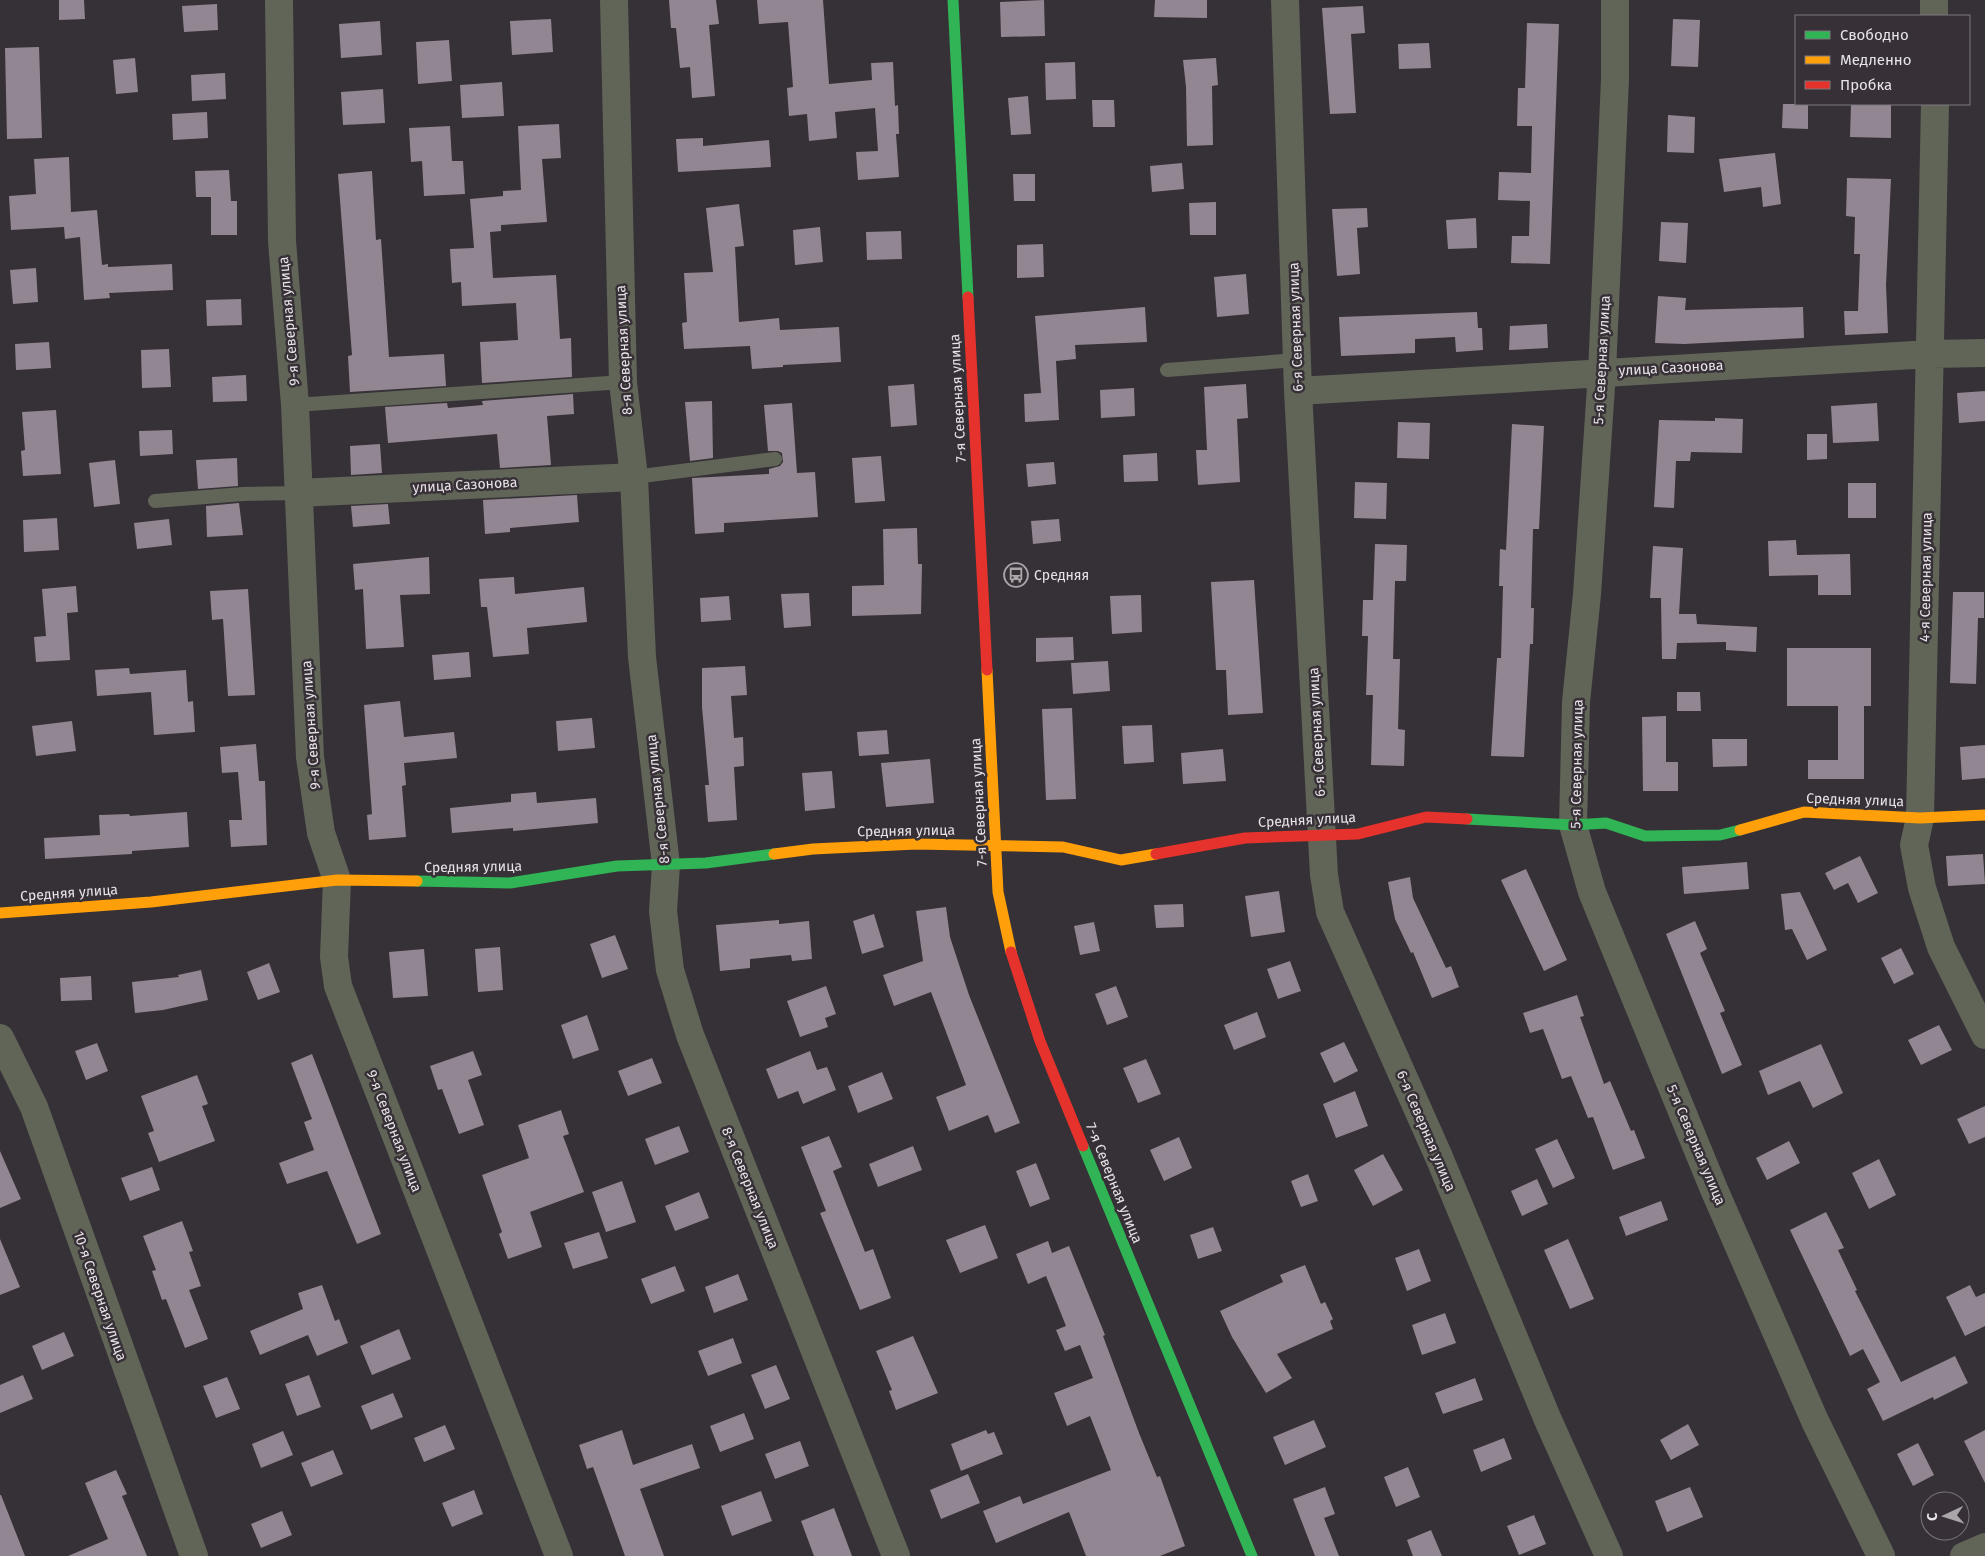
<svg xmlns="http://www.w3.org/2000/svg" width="1985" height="1556" font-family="'Fira Sans',sans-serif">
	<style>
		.building { fill: #928693 }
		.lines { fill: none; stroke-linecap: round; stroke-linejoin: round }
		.lane { stroke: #606558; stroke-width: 14 }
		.street { stroke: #606558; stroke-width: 28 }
		.fast { stroke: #30b455; stroke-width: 11 }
		.slow { stroke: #ff9f0a; stroke-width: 11 }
		.jam { stroke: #e5322d; stroke-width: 11 }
		.labels { text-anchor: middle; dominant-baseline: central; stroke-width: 5; stroke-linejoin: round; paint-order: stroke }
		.street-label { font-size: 14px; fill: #e7e3e7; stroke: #373037 }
		.poi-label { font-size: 14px; fill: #e7e3e7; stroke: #373037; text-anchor: start }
	</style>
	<rect width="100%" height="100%" fill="#363136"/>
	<path class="building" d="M59,0H84L85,19L59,20Z
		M669,0H716L719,24L709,25L715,96L692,98L690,67L680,68L676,28H671Z
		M757,0H823L829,84L872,80L871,63L893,62L895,106L898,105L899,134H896L899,177L858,180L856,152L878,151L875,108L835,112L837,138L809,141L807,114L789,116L787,88L793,87L788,22L759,24Z
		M1044,0L1045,36L1001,37L1000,2Z
		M1155,0H1207V18L1154,17Z
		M217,4L218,30L184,32L182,6Z
		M1363,6L1365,33L1351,34L1356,113L1330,114L1322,8Z
		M551,19L553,52L512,55L510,21Z
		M1673,19L1700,20L1698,67L1671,66Z
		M380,21L382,55L341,58L339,24Z
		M1527,23L1559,24L1550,264L1511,263L1512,236H1529L1530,201L1498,200L1499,172L1531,173L1532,126H1517L1518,88H1525Z
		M449,40L452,81L418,84L416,42Z
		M1429,43L1431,68L1399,69L1398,44Z
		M39,47L42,138L7,139L5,48Z
		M135,58L138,92L116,94L113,60Z
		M1216,58L1218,85L1212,86L1213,145L1187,146L1186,87L1183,60Z
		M1075,62L1076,99L1046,100L1045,63Z
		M225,73L226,99L192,101L191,75Z
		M502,82L504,116L462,118L460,85Z
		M383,89L385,123L343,125L341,92Z
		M1028,96L1031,134L1011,135L1008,98Z
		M1092,100H1114L1115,127H1093Z
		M1783,104H1808V129L1782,128Z
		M1851,104H1891V138L1850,137Z
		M207,112L208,138L173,140L172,114Z
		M1668,115L1695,117L1694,153L1667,152Z
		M559,124L561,158L542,159L547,222L501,225V231L490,232L493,278L556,275L560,339L571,338L572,377L482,383L480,342L518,340L516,303L462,306L461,282L452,283L450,249L474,248L470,199L503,196V191L521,190L518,126Z
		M450,126L452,161H463L465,194L424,196L422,161L411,162L409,128Z
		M703,138V146L769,140L771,167L678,172L676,139Z
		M1775,153L1781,204L1763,207L1761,187L1724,192L1719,159Z
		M69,157L71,212L97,210L102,265L108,264V267L172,264L173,290L109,293L110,298L84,300L80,237L65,239L64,227L11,230L9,196L36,194L34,159Z
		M1182,163L1184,189L1152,192L1150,166Z
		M229,170L231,201H237V235H211V197H196L195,171Z
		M372,171L376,240L381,239L389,357L444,354L446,386L350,392L348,356L352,355L338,174Z
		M1013,174H1035V201H1014Z
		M1847,178L1891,179L1886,285L1888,333L1845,335L1844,311H1858L1860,254H1854L1855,217L1846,216Z
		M1216,202V235H1190L1189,203Z
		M739,204L744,246L735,247L739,322L779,318L780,330L839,327L841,362L783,365V367L752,369L750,346L684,349L682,323L687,322L684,273L713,272L706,208Z
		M1367,208L1368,227L1357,228L1360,274L1337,276L1332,209Z
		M1476,218L1477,248L1448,249L1446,220Z
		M1661,222L1688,223L1686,263L1659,261Z
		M820,227L823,262L795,265L793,230Z
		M901,231L902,259L867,260L866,232Z
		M1043,244L1044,277L1017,278V245Z
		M36,268L38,302L13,304L10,270Z
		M1246,274L1249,314L1217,317L1214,277Z
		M1658,296L1686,298L1685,310L1803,307L1804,338L1684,344L1655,343Z
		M241,299L242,325L207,326L206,300Z
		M1145,307L1147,342L1075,345L1076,359L1056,361L1059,420L1025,422L1024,394L1041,393L1035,316Z
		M1477,312L1478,328H1482L1483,350L1456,352L1455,337L1415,339V353L1341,356L1339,317Z
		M1547,324L1548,348L1509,350L1510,326Z
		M49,342L51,368L16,370L15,344Z
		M169,349L171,387L142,388L141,350Z
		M246,375L247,401L213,402L212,377Z
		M914,384L917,425L891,427L888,386Z
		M1246,384L1248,418L1237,419L1240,482L1198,485L1196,450H1207L1204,387Z
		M1134,388L1135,416L1101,418L1100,390Z
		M1985,391V421L1959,423L1957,393Z
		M573,394L574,414L547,416L551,465L500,468L497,434L388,443L385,407L447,403L448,408L483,405L482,401Z
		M712,401L713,458L690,461L685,402Z
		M792,403L797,473L815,472L818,517L724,523V532L695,534L692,478L769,474V469L780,466L783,462L782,453L778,451H768L764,405Z
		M1877,403L1879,441L1833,443L1831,406Z
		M56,410L61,474L23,476L21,451L25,450L22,412Z
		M1715,418L1743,419L1742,453L1691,452L1690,461H1676L1674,508L1654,507L1659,420L1715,421Z
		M1398,422L1430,423L1429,459L1397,458Z
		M1512,424L1544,426L1539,529H1533L1531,608H1534L1533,644H1530L1524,757L1491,756L1497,658H1501L1503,586H1499L1500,549L1506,550Z
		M172,430L173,454L140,456L139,431Z
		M1807,434H1827V459L1807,460Z
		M380,444L382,473L351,475L350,446Z
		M1157,453L1158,481L1124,482L1123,455Z
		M881,456L885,501L855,503L852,458Z
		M237,458L238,486L198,489L196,460Z
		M115,460L120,504L94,507L89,463Z
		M1054,462L1056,484L1028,487L1026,464Z
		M1355,482L1387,483L1386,519L1354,518Z
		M1848,483H1876V518H1848Z
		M577,495L579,522L510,528V532L485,534L483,500Z
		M239,503L243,535L207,537L206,506Z
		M388,504L390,524L353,527L351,506Z
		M57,518L59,550L24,552L23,520Z
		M169,519L172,545L137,549L134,523Z
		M1059,519L1061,541L1033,544L1031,521Z
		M917,528L918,564H922L921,614L852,616V586L884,585L883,529Z
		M1796,540L1797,555L1850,554L1851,595H1818V575L1769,576L1768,541Z
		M1375,544L1407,545L1406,581H1395L1393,659H1400L1398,729L1405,730L1404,766L1371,765L1373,695H1366L1368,636H1362L1363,600H1373Z
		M1653,546L1683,548L1679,614H1696L1697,624L1757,627L1756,652L1726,650V642L1677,643L1676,659H1662L1661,598H1650Z
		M429,557L430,594L400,595L404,647L366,649L363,589L355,590L353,564Z
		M514,577L515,594L584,587L587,622L527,628L529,654L493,657L487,607H481L479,579Z
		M1254,580L1263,713L1228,715L1226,670H1216L1211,582Z
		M76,586L78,612L67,613L70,660L36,662L34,637L46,636L42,589Z
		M248,589L255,695L228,696L223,619L212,620L210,591Z
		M1953,592H1984V618H1978L1976,684L1950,683Z
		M809,593L811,626L784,628L781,594Z
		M1141,595L1142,632L1112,634L1110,596Z
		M729,596L731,620L701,622L700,598Z
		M1073,637L1074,660L1036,662V638Z
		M1787,648H1871V706H1864V779H1808V760H1838V706H1787Z
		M469,652L471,677L434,680L432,655Z
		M1108,661L1110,691L1073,694L1071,663Z
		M745,666L747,695L731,696L734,738L743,737L744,766L734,767L737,820L708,822L705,785H709L702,707V668Z
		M129,668L130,674L186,670L188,702L193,701L195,732L154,735L151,692L97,696L95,670Z
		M1677,692H1700L1701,711H1677Z
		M400,701L404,737L454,732L457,758L404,763L406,785L402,786L406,837L369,840L367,815L372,814L364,705Z
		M1072,708L1076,799L1046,800L1042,709Z
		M1666,716V762H1678V791H1643L1642,717Z
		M592,718L595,748L558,751L556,721Z
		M72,721L76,751L36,756L32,726Z
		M1152,725L1154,762L1124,764L1122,726Z
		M887,730L889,754L859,756L857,732Z
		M1712,739H1747V766L1713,767Z
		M256,744L259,781H265L267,845L231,847L229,820H242L238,772L222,773L220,747Z
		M1985,745V778L1962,780L1960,747Z
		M1223,749L1226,781L1183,784L1181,753Z
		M930,759L934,803L886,807L881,763Z
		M832,771L835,808L805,811L802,773Z
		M536,792L537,803L596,798L598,823L513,831V828L452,833L450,808L511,802V794Z
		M187,812L189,847L132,851V854L45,859L44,838L100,835L99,815L129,814L130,816Z
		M1983,854L1985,884L1948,886L1946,856Z
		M1860,856L1878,893L1858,903L1848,883L1834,890L1825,873Z
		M1747,862L1749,889L1684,894L1682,867Z
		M1526,869L1567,960L1544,971L1501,880Z
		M1410,877L1413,898L1446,968L1451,966L1459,987L1432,998L1413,952L1411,953L1395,919L1388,882Z
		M1279,891L1285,932L1251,937L1245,896Z
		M1800,892L1827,950L1807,960L1792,929L1785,930L1781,894Z
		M1183,904L1184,927L1156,928L1154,905Z
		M946,907L950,937L969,995L1020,1123L995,1133L988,1115L949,1131L936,1097L966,1085L931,992L894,1006L883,975L923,961L916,911Z
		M874,914L884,947L862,954L853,921Z
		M779,920V924L809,921L812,959L792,961L791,955L750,959V968L720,971L716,925Z
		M1695,921L1707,949L1700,953L1725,1011L1720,1013L1742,1065L1722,1074L1666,934Z
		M1094,922L1100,951L1080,955L1074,926Z
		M615,935L628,969L602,978L590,944Z
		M500,947L503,990L478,992L475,949Z
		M1901,948L1914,974L1894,984L1881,958Z
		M424,949L428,996L393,998L389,952Z
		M1290,961L1301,991L1278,999L1267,969Z
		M269,963L280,992L258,1000L247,972Z
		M201,970L208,1000L163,1010L135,1013L132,982L179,977L178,975Z
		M91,976L92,1000L61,1001L60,978Z
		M826,986L836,1014L825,1018L828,1027L800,1037L787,1001Z
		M1116,986L1128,1017L1107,1025L1095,994Z
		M1577,995L1584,1016L1580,1017L1604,1084L1610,1081L1631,1131L1634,1130L1645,1158L1613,1170L1593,1117L1588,1118L1571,1076L1562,1079L1543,1029L1530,1033L1523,1013Z
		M1257,1012L1266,1037L1234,1050L1224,1025Z
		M587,1015L599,1050L573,1059L561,1025Z
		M1939,1025L1952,1050L1921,1065L1908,1040Z
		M1344,1042L1358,1071L1334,1083L1320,1053Z
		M97,1043L108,1071L86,1080L75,1051Z
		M1821,1044L1843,1093L1813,1108L1800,1081L1768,1095L1759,1071Z
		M473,1051L482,1075L468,1080L484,1125L459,1134L442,1089L438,1090L430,1066Z
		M810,1051L817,1070L827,1067L836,1090L803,1104L798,1091L778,1099L766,1069Z
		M312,1054L381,1234L357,1244L327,1171L287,1184L279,1163L314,1150L304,1122L312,1119L291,1063Z
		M652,1058L662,1083L628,1096L618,1071Z
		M1146,1059L1161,1094L1138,1103L1123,1068Z
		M882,1072L893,1099L858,1113L848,1086Z
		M197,1075L208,1104L202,1106L215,1141L159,1162L148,1133L154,1131L141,1096Z
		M1355,1091L1368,1126L1336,1138L1323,1104Z
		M1985,1106V1137L1969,1144L1957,1119Z
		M561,1110L569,1134L563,1136L584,1192L530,1212L542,1247L508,1259L499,1234L502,1232L482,1175L529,1158L518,1125Z
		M679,1126L689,1152L655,1165L645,1139Z
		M829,1136L842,1167L833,1171L865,1252L873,1249L891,1298L860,1310L820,1213L826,1211L801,1147Z
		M1179,1137L1192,1168L1164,1181L1150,1150Z
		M1557,1139L1575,1178L1553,1188L1535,1149Z
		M1789,1141L1800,1163L1767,1180L1756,1158Z
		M913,1146L922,1170L878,1187L869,1164Z
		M0,1151L21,1199L0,1208Z
		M1383,1154L1403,1190L1373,1206L1354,1170Z
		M1879,1159L1896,1195L1869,1209L1852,1173Z
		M1036,1163L1050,1199L1030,1207L1016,1171Z
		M152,1167L160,1190L130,1201L121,1178Z
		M1308,1174L1318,1201L1301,1207L1291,1181Z
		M1537,1179L1548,1204L1522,1216L1511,1191Z
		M622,1181L636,1222L606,1232L592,1192Z
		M699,1192L709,1218L675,1231L665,1206Z
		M1661,1201L1668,1220L1626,1236L1619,1217Z
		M1826,1212L1844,1248L1838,1250L1857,1290L1855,1291L1901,1382L1955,1356L1968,1383L1934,1400L1933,1397L1883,1421L1867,1389L1880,1382L1863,1349L1850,1356L1790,1230Z
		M182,1221L193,1251L189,1252L201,1286L189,1290L208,1339L185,1348L166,1299L162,1300L152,1271L156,1270L143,1236Z
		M985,1225L998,1258L960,1273L946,1240Z
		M1213,1227L1222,1251L1198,1259L1190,1235Z
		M599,1232L608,1258L573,1269L564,1243Z
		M0,1239L20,1287L0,1295Z
		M1568,1239L1594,1299L1570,1309L1544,1250Z
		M1048,1241L1052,1253L1069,1246L1105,1335L1103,1336L1139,1433L1157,1477L1160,1476L1185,1546L1160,1556H1086L1069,1512L996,1543L983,1511L1020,1496L1023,1504L1111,1470L1090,1416L1067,1426L1054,1393L1093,1378L1080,1345L1065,1351L1056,1330L1066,1326L1046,1276L1028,1284L1016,1254Z
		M1419,1249L1431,1281L1407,1291L1395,1258Z
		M1305,1265L1321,1304L1325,1302L1333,1319L1330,1321L1333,1329L1277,1354L1292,1378L1266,1393L1232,1337L1220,1311L1283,1282L1280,1275Z
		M675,1266L685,1291L651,1304L641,1279Z
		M738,1274L748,1300L714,1313L705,1287Z
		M322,1285L335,1321L339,1319L348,1343L317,1356L308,1335L260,1355L250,1331L303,1309L298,1293Z
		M1970,1285L1976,1297L1985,1293V1326L1965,1336L1946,1297Z
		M1445,1313L1456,1343L1422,1355L1412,1325Z
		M399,1329L411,1359L372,1375L360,1346Z
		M64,1332L74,1356L42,1370L32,1346Z
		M913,1336L938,1393L896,1410L889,1391L892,1390L876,1351Z
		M733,1338L742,1363L708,1376L698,1351Z
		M776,1365L790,1399L765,1409L751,1375Z
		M23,1375L33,1399L0,1413V1385Z
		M309,1375L321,1407L297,1416L285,1384Z
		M227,1377L240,1409L216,1418L203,1386Z
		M1475,1378L1483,1400L1443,1414L1435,1393Z
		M393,1393L403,1417L371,1430L361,1406Z
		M744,1413L754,1439L720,1452L710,1426Z
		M1314,1420L1326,1447L1285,1465L1273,1437Z
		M1688,1424L1699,1445L1671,1460L1660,1440Z
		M445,1425L455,1449L424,1462L414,1438Z
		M622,1430L633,1465L692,1444L700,1468L640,1489L664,1556H625L593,1467L587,1469L579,1445Z
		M986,1430L988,1434L994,1432L1003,1454L961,1471L951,1444Z
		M1985,1430V1483L1964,1441Z
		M283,1431L293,1455L261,1468L252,1444Z
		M1504,1438L1512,1459L1481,1472L1473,1450Z
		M800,1441L809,1466L775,1479L765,1454Z
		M1918,1443L1934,1475L1913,1486L1897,1454Z
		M333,1450L343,1474L311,1487L301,1463Z
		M1408,1467L1420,1497L1396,1507L1384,1477Z
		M116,1470L127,1494L122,1496L147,1556H68L108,1539L85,1483Z
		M968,1474L980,1503L941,1519L930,1490Z
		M1325,1487L1335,1514L1324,1518L1339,1556H1315L1293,1499Z
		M1690,1487L1703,1517L1667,1532L1655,1501Z
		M474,1490L483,1514L452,1527L442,1503Z
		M761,1491L772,1521L732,1536L721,1506Z
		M0,1495H1L25,1556H0Z
		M834,1508L852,1556H814L801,1521Z
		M282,1511L292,1535L261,1548L251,1524Z
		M1534,1515L1546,1544L1519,1555L1507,1526Z
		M1431,1530L1442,1556H1413L1407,1540Z"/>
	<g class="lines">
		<path class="lane" d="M1167,370L1297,360
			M295,405L623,382
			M634,477L775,459
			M155,501L243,494L298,493"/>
		<path class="street" d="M279,0L282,241L295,405L310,757L321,833L337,880L334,957L338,986L559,1556
			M614,0L623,382L634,477L642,657L666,865L663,911L670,970L690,1035L896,1556
			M1285,0L1298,391L1324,875L1330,912L1439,1157L1548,1420L1609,1556
			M1615,0V79L1602,372L1587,594L1576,702L1573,825L1592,892L1713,1187L1815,1421L1881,1556
			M1934,0V16
			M1935,104L1920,818L1914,845L1922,888L1941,947L1985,1035
			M1298,391L1931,354L1985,353
			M298,493L634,477
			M0,1038L34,1107L194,1556
			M1964,1556L1985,1547"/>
		<path class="fast" d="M953,0L968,297
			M1467,819L1573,825L1606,823L1645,836L1720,835L1740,830
			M417,881L510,883L617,866L706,863L774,854
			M1083,1146L1252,1556"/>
		<path class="slow" d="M987,670L998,892L1011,952
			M1740,830L1804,812L1920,818L1985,815
			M774,854L813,849L916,844L1063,847L1121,860L1156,854
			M0,913L151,902L337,880L417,881"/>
		<path class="jam" d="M968,297L987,670
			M1156,854L1245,838L1358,834L1426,817L1467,819
			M1011,952L1040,1041L1083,1146"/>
	</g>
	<defs>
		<g id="bus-ring" transform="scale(1.25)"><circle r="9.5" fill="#373037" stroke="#a9a5a9" stroke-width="1.5"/><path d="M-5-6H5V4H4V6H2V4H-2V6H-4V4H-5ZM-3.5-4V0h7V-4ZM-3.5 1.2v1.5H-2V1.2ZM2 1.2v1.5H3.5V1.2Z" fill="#a9a5a9"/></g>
	</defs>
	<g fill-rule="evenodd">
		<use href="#bus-ring" x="1016" y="575"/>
	</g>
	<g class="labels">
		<g class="street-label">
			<text transform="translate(289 321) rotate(-95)">9-я Северная улица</text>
			<text transform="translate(1296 327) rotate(-92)">6-я Северная улица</text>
			<text transform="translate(624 350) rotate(-93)">8-я Северная улица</text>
			<text transform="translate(1602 360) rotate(-87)">5-я Северная улица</text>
			<text transform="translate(1671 368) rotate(-3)">улица Сазонова</text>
			<text transform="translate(958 398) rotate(-93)">7-я Северная улица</text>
			<text transform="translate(465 485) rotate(-3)">улица Сазонова</text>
			<text transform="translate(1926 577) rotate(-89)">4-я Северная улица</text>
			<text transform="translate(311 725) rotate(-94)">9-я Северная улица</text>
			<text transform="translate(1317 732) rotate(-93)">6-я Северная улица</text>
			<text transform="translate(1577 764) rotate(-89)">5-я Северная улица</text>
			<text transform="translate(658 799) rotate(-96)">8-я Северная улица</text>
			<text transform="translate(1855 800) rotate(2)">Средняя улица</text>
			<text transform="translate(979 802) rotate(-93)">7-я Северная улица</text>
			<text transform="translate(1307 820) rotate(-3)">Средняя улица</text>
			<text transform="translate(906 831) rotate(-1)">Средняя улица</text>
			<text transform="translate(473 867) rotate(-1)">Средняя улица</text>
			<text transform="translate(69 893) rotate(-4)">Средняя улица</text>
			<text transform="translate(394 1131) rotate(69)">9-я Северная улица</text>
			<text transform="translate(1426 1131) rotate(67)">6-я Северная улица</text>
			<text transform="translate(1696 1145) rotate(67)">5-я Северная улица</text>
			<text transform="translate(1114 1183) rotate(68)">7-я Северная улица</text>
			<text transform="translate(750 1188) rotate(68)">8-я Северная улица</text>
			<text transform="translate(100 1296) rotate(71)">10-я Северная улица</text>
		</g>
		<g class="poi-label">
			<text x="1034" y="575">Средняя</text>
		</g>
	</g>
	<rect x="1795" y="15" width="175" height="90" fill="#373037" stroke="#7d787d"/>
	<rect x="1805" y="31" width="25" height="8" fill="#30b455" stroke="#7d787d"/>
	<text x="1840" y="40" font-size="15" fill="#e7e3e7">Свободно</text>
	<rect x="1805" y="56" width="25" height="8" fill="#ff9f0a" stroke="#7d787d"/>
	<text x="1840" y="65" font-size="15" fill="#e7e3e7">Медленно</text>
	<rect x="1805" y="81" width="25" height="8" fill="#e5322d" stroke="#7d787d"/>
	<text x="1840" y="90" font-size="15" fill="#e7e3e7">Пробка</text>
	<g transform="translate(1945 1516) rotate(266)"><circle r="24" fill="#373037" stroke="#7d787d"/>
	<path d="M0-4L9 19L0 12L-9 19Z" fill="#a9a5a9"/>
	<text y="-8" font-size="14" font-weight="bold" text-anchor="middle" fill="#e7e3e7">С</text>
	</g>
</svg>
